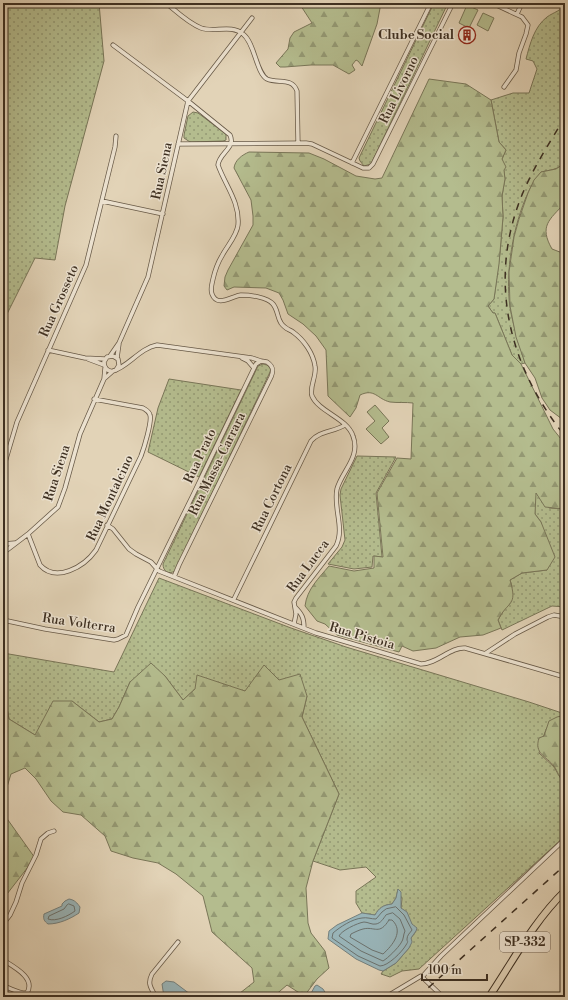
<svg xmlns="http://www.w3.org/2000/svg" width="568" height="1000" font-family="'Libre Bodoni',serif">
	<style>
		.green { fill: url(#green-dots); stroke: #797658 }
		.forest { fill: url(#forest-firs); stroke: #797658 }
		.pitch { fill: #b4bc8e; stroke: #797658 }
		.water { fill: #99b5b9; stroke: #75807d }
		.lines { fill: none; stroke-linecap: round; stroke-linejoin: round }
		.shore { stroke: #6c726e; stroke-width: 1 }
		.minor-casing { stroke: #675947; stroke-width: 5 }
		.primary-casing { stroke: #3e3022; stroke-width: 8 }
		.minor { stroke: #ece2d0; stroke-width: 3.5 }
		.primary { stroke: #e2d3b7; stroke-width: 6 }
		.rail { stroke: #3e3022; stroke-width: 1.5; stroke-dasharray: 7 7; stroke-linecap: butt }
		.labels { text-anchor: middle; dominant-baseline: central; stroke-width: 3; stroke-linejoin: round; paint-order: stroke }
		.shield { fill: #ece2d0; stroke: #726556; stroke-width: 1 }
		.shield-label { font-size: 12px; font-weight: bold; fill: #3e3022 }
		.poi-label { font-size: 13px; font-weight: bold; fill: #3e3022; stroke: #ece2d0; text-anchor: end }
		.street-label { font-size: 13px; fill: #3e3022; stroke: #ece2d0 }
	</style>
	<defs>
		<pattern id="green-dots" width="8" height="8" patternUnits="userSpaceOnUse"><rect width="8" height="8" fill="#b4bc8e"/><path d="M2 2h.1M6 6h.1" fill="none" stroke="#949974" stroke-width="1.8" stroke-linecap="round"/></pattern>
		<pattern id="forest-firs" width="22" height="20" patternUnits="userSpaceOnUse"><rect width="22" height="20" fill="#b4bc8e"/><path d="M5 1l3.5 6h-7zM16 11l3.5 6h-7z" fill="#949974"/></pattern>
	</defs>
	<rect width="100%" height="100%" fill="#e2d3b7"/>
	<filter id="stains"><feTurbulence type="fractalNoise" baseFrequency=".005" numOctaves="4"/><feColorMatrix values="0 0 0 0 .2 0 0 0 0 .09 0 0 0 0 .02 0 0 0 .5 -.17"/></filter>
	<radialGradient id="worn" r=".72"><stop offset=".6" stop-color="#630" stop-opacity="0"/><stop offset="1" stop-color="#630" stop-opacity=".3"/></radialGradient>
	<path class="green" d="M3,3H99L104,61L65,206L55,260L35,258L3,322Z
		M434,3H448L371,164L364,166L360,161L359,158Z
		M565,4V162C559,170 549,170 541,172C536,179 531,186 528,193C513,225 505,273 510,307C513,327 520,344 525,363L521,364L512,355L495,313H493L488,306L494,299L500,253L503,217L502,196L505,179L502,159L506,150L499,142L491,100L513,93H529L537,69L533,61L526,59C530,44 534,27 547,17C554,12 561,11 565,4Z
		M193,112L198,113L226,134V140L223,141L190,142L184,138V135L188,116Z
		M263,364C268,365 272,367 270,372L175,571C168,575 163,571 163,564L258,366Z
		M169,379L241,390L199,477L148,452L158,408Z
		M357,456L396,457L376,493L382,557L373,556L372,567L354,569L328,564L342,547L345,540L340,495L341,489Z
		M536,492L549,508L565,509V607L552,606L502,630L498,620L504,610L509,605L512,586L510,580L522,573L547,570L541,522L535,514V496Z
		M159,578L291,628L346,647L529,702L559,712L565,715C545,719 544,736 539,753L554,767L561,779L565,782V836L419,969L402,971L390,977L381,974L383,971L396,963L409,948L411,938L416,931L401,908L402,899L398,889L396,898L392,904C383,905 379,908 375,915L362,913L356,903V891L376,877L366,867L340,870L313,861L339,794L302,717L307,696L279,680L245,691L195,689L183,700L165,676L130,682L119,707L112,719L99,722L72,701L35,735L9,719L3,686V653L114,672Z"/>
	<path class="forest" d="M299,3H381L377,24L362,66L358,61L356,60L352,65L355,70L349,74L333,65H311L285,67H280L276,63L288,49L290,38L294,32L312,23Z
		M429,79L466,84L491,100L499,142L506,150L502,159L506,167L504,170L505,179L502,196L503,217L499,264L494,299L488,306L493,313H495L512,355L521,364L553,429L565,444V509L545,507L536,493L535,514L541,522L555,557L547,570L522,573L510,580C518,607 508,600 498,620L501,628L483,635L460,637L436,648L413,651L402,646L399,652L337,635L325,624L317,621L305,606C307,589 319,578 329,566L354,571L374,568V556L383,557L377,493L397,458L411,459L413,403C406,402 398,403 390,402C377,399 375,388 360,395L356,408L350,417L328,396L326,350L316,336L303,324L288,314L283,300L279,293L266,288L234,287L227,290L224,286L225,277L228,270L253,225V216L251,200L234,168C235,160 242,155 249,152L309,153L324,159L356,176L375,179L382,178Z
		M565,162V203C549,220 539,226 552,249L565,254V423L562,419L550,410L542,398L535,378L525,363L516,337L510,306L509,272L514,237L519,219L528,193L534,180L541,172L556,169L562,165Z
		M151,663L165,676L183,700L195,689L197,675L245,691L264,665L279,680L300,674L307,696L302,717L339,794L313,861L306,888L308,923L311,933L325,951L329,968L317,979L305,995L301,994L287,985L273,997H235L254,982L252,968L212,932L203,896L176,874L158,863L133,858L111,851L105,836L81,815L63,812L51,801L36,779L25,768L11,774L3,800V686L9,719L35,735L53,701H72L99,722L112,719L119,707L130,682Z
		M565,715V782C559,778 558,772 554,766C546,756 534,754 539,738L544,736L549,721L557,717Z
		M3,813L35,858L7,894L3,891Z"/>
	<path class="pitch" d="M467,5L478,10L469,28L459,23Z
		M483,13L494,18L488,31L477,25Z
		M375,405L389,421L382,428L389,437L381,444L366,429L375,421L367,412Z"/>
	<path class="water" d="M398,889L401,892V908L407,912L412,924L417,928L416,931L411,938L412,942L409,948L396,963L383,971L379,970L356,959L328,939L329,931L337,925L362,913L375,915C379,908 383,905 392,904L396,898Z
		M69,899C75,900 77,903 80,907L79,913C70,919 59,924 48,924C44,921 43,919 44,914L62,906V904L65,901Z
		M166,981L174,982L194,997H164L162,984Z
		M317,985L323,989L328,997H309L315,986Z"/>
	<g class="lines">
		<path class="shore" d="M69,904L74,906L75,911C68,916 56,922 48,919L49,916L64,909L67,905Z
			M396,907L404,915L412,930C410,933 407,935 407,939C407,943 409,940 406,945C402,952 388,966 380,966L358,956L332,938L333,933C340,927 352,919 362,918C367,917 371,919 376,919L382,912L386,909Z
			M393,913L400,919L405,931C403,935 404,939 401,943C398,948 388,958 383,961L361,951L339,936C341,931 357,923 364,922C368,922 372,925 376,924C381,923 383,919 386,915Z
			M389,920H392C404,931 393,945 383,954L372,950L350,937L351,934C355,932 359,930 363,929C375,926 379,936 389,920Z"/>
		<g class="minor-casing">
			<path id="minor" d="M166,3C176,11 188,23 201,28C214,33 231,24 243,34C255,43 256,73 267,79C278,84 292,77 297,91L298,143
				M492,3L522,17L528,25L526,34L519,53L516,70L504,87
				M517,14L522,3
				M113,45L188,101L230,135C236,148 219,153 218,165C225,185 240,202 238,225C237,235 228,245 223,254C218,262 215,270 213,279C212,284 210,289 212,294C217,308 232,296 241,295C250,295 267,297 273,304C278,310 277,317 281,323C284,328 288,329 293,332C304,340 313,353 315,366C317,376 309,387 312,396C319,412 347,418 353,436C361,457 342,471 337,489C333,508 345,528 336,546L296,598L294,602L296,614L294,624
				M178,144L306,143L312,144L363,168H369L373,164L453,3
				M352,163L431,3
				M102,201L163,214
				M48,350L85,358L105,359
				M110,356L119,343L148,277L188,101L252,18
				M117,358L119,344
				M242,358L248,361L254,368
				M88,359L104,365
				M116,370L119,365L118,359L113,356L107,357L104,362C104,367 107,372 113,371C128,367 140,348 157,345L252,358L261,361
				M104,379L113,371
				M3,469L17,422L86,265L115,147L116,136
				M107,525L113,529L129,549L136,554L151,562L159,571L316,633L421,664C437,664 450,647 465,648L565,677
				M28,534L40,565C56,583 84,567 96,550L141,456C144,448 152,422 150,415C149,411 146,410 143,408L94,399
				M3,544L15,543
				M3,553L28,534L58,507L65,488L80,434L104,379L105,368
				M234,599L311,441C319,431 334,432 345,425
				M295,607C302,614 304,618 304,628
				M3,620L45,629L114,640L118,639L126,635L138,607L193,495L256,364L261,361L267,362C273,366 274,370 271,377L179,565L174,577
				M486,653L515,634L548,617L554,615L565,617
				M3,924L10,915L16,902L22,883L36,855L41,839L48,833L54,831
				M3,960C14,967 36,978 27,993C19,994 11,988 3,986
				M422,977L441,956L565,839
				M3,996L4,997
				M156,997C151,988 147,984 152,974L178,942
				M386,997L421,976L443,997"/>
		</g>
		<g class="primary-casing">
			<path id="primary" d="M489,997C513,961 534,921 565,891"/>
		</g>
		<use href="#minor" class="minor"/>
		<use href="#primary" class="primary"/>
		<path class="rail" d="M565,117C549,144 531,171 520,200C488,284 510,368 565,436
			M418,997L565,865"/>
	</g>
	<defs>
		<g id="building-ring" transform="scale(0.9)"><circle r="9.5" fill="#ece2d0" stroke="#8f2418" stroke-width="1.5"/><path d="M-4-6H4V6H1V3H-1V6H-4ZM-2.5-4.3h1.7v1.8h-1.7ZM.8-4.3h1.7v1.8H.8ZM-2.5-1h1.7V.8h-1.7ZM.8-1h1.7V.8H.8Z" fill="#8f2418"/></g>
	</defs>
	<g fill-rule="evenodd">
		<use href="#building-ring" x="467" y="35"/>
	</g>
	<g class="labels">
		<rect class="shield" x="500" y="932" width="50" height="20" rx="3"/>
		<g class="shield-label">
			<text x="525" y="942">SP-332</text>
		</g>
		<g class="poi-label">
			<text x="454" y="35">Clube Social</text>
		</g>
		<g class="street-label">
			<text transform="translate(399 90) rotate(-64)">Rua Livorno</text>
			<text transform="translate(162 171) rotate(-78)">Rua Siena</text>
			<text transform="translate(59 301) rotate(-66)">Rua Grosseto</text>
			<text transform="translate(200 456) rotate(-65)">Rua Prato</text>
			<text transform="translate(217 464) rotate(-64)">Rua Massa-Carrara</text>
			<text transform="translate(57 473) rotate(-72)">Rua Siena</text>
			<text transform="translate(110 498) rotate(-65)">Rua Montalcino</text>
			<text transform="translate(272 498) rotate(-64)">Rua Cortona</text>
			<text transform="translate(308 566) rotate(-54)">Rua Lucca</text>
			<text transform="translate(79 623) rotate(8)">Rua Volterra</text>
			<text transform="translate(362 636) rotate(16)">Rua Pistoia</text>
		</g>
	</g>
	<rect width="568" height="1000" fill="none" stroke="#e2d3b7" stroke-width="16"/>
	<rect x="4" y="4" width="560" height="992" fill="none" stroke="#3e3022" stroke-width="2"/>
	<rect x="8" y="8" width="552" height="984" fill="none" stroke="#3e3022"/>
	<path d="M422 974v6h65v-6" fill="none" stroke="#3e3022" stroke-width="2"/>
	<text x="428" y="974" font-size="12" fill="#3e3022" stroke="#ece2d0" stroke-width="3" paint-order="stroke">100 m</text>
	<rect width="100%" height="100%" filter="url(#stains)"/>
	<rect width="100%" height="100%" fill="url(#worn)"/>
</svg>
